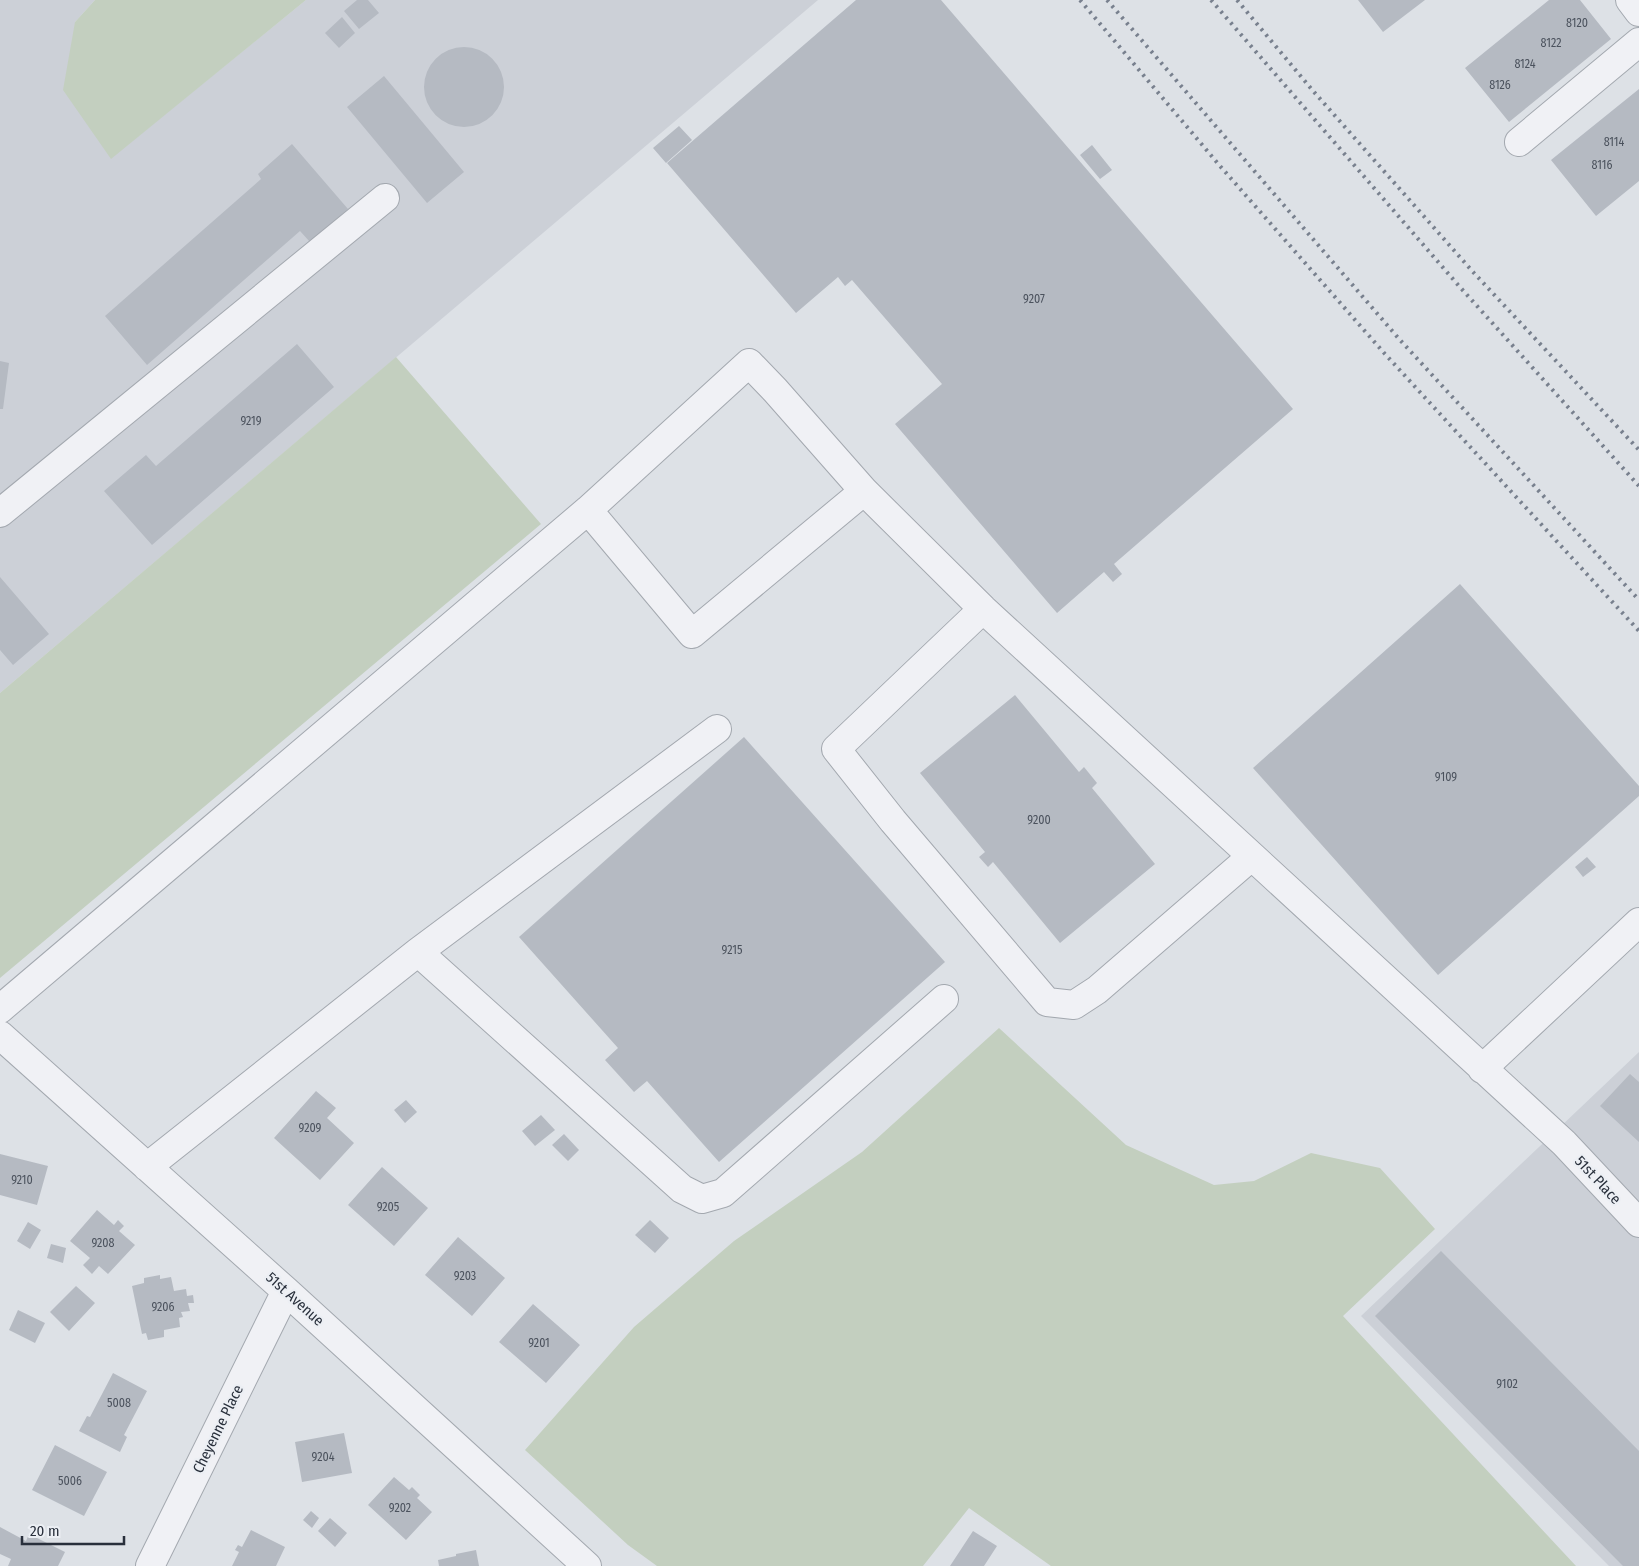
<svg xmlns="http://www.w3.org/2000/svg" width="1639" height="1566" font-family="'Fira Sans Condensed',sans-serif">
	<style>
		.built { fill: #ccd0d7 }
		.green { fill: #c3cfbf }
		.building { fill: #b5bac2 }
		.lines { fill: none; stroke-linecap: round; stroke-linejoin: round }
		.minor-casing { stroke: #a3a8af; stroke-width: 30 }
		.minor { stroke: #f0f1f5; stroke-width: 28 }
		.rail { stroke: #78808e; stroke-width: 4; stroke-dasharray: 2.5 5; stroke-linecap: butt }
		.labels { text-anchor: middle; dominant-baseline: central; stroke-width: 4.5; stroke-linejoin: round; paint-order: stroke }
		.number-label { font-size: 12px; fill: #4b525d }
		.street-label { font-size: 15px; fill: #282f3b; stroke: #eceff4 }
	</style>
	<rect width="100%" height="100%" fill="#dde1e6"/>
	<path class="built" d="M0,0H95L75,22L111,158L306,0H818L0,693Z
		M1639,1052V1566H1609L1361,1316Z"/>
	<path class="green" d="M95,0H306L111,159L63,90L75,22Z
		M396,357L541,524L0,978V693Z
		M999,1028L1126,1145L1214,1185L1254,1181L1311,1153L1380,1168L1435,1229L1343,1316L1576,1566H1051L969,1508L923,1566H657L628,1545L525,1450L634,1327L734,1241L862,1152Z"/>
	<path class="building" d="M357,0H368L379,13L359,29L344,11Z
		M856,0H941L1293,409L1114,564L1122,574L1113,582L1104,572L1057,613L895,424L942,384L852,280L845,286L838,277L796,313L667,163Z
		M1358,0H1425L1383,32Z
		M1549,0H1580L1611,39L1509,122L1465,68Z
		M342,17L355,33L339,48L325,33Z
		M424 87a40 40 0 1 1 80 0a40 40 0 1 1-80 0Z
		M384,76L464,172L427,203L347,107Z
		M1639,89V181L1596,216L1551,160Z
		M679,126L692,140L666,163L653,148Z
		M292,144L348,209L310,242L300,231L147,365L105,316L261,179L258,174Z
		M1092,145L1112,170L1100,179L1080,155Z
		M297,344L334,387L152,545L104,491L146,455L156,466Z
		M0,361L9,363L3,409H0Z
		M0,577L49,634L13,665L0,650Z
		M1460,584L1639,786V796L1438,975L1253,768Z
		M1015,695L1079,772L1084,767L1097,783L1092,788L1155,864L1060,943L993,862L988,867L979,857L985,852L920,773Z
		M744,737L945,962L719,1162L647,1081L634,1092L605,1060L618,1048L519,937Z
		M1587,857L1596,867L1583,877L1575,867Z
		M1630,1074L1639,1082V1142L1600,1106Z
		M316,1091L336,1108L327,1118L354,1143L320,1180L274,1138Z
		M406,1100L417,1112L405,1123L394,1110Z
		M541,1115L555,1130L535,1146L522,1131Z
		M564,1134L579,1150L568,1161L552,1145Z
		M0,1154L48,1166L37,1205L0,1195Z
		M382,1167L428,1208L394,1246L348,1205Z
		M97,1210L114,1225L118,1220L124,1226L119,1231L135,1245L108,1274L99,1266L92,1274L83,1265L90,1258L70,1241Z
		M650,1220L669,1238L655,1253L635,1235Z
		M28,1222L41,1230L30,1249L17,1241Z
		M458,1237L505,1278L472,1316L425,1275Z
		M51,1244L66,1248L63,1263L47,1258Z
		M1441,1251L1639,1451V1566H1623L1375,1316Z
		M160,1275V1279L171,1277L174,1291L186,1289L187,1296L193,1295L194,1303H188L190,1311L181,1312L183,1317L179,1318L180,1327L164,1330V1337L148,1340L146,1333L142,1334L132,1286L144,1283V1278Z
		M76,1286L95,1303L69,1331L50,1312Z
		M533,1304L580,1345L546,1383L499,1342Z
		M18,1310L45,1323L35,1343L9,1330Z
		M113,1373L147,1391L124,1435L127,1437L120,1452L79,1431L87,1416L90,1417Z
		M344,1433L352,1473L302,1482L295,1442Z
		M55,1445L107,1472L84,1516L32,1490Z
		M394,1477L409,1490L412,1487L420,1495L417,1498L432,1512L406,1540L368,1505Z
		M311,1511L319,1518L312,1528L303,1520Z
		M330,1518L347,1533L335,1547L318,1531Z
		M0,1527L26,1541L29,1534L65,1552L58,1566H8L11,1559L0,1554Z
		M251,1530L285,1547L276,1566H232L239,1552L235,1550L238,1545L242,1547Z
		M973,1531L997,1546L984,1566H950Z
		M476,1550L479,1566H439L438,1560L456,1556V1554Z"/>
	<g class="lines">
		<g class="minor-casing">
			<path id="minor" d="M1630,0L1639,12
				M1519,142L1639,42
				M588,510L692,634L864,491
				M0,513L385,198
				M983,609L836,749L893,821L1047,1002L1074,1005L1097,990L1251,857
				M418,952L682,1189L702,1199L723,1193L944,999
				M0,1009L588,510L749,363L775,390L864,491L983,609L1564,1143L1639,1223
				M0,1035L286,1291L587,1566
				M1482,1069L1639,922
				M147,1167L418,952L717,729
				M150,1566L286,1291"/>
		</g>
		<use href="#minor" class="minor"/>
		<path class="rail" d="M1080,0L1220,166L1385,354L1639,631
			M1107,0L1400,340L1639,600
			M1211,0L1459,286L1639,486
			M1237,0L1314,92L1474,273L1639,450"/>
	</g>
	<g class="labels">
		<g class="number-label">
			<text x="1577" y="23">8120</text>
			<text x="1551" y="43">8122</text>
			<text x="1525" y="64">8124</text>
			<text x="1500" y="85">8126</text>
			<text x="1614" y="142">8114</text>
			<text x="1602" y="165">8116</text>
			<text x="1034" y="299">9207</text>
			<text x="251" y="421">9219</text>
			<text x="1446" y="777">9109</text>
			<text x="1039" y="820">9200</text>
			<text x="732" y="950">9215</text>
			<text x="310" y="1128">9209</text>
			<text x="22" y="1180">9210</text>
			<text x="388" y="1207">9205</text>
			<text x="103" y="1243">9208</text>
			<text x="465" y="1276">9203</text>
			<text x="163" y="1307">9206</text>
			<text x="539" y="1343">9201</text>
			<text x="1507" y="1384">9102</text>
			<text x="119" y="1403">5008</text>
			<text x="323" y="1457">9204</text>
			<text x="70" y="1481">5006</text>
			<text x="400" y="1508">9202</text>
		</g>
		<g class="street-label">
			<text transform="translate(1598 1180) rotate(47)">51st Place</text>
			<text transform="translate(295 1299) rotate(42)">51st Avenue</text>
			<text transform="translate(218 1429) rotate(-64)">Cheyenne Place</text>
		</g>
	</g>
	<path d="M22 1536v8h102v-8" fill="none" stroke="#282f3b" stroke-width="2.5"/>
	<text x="30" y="1536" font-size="15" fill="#282f3b" stroke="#eceff4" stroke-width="4" paint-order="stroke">20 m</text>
</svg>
